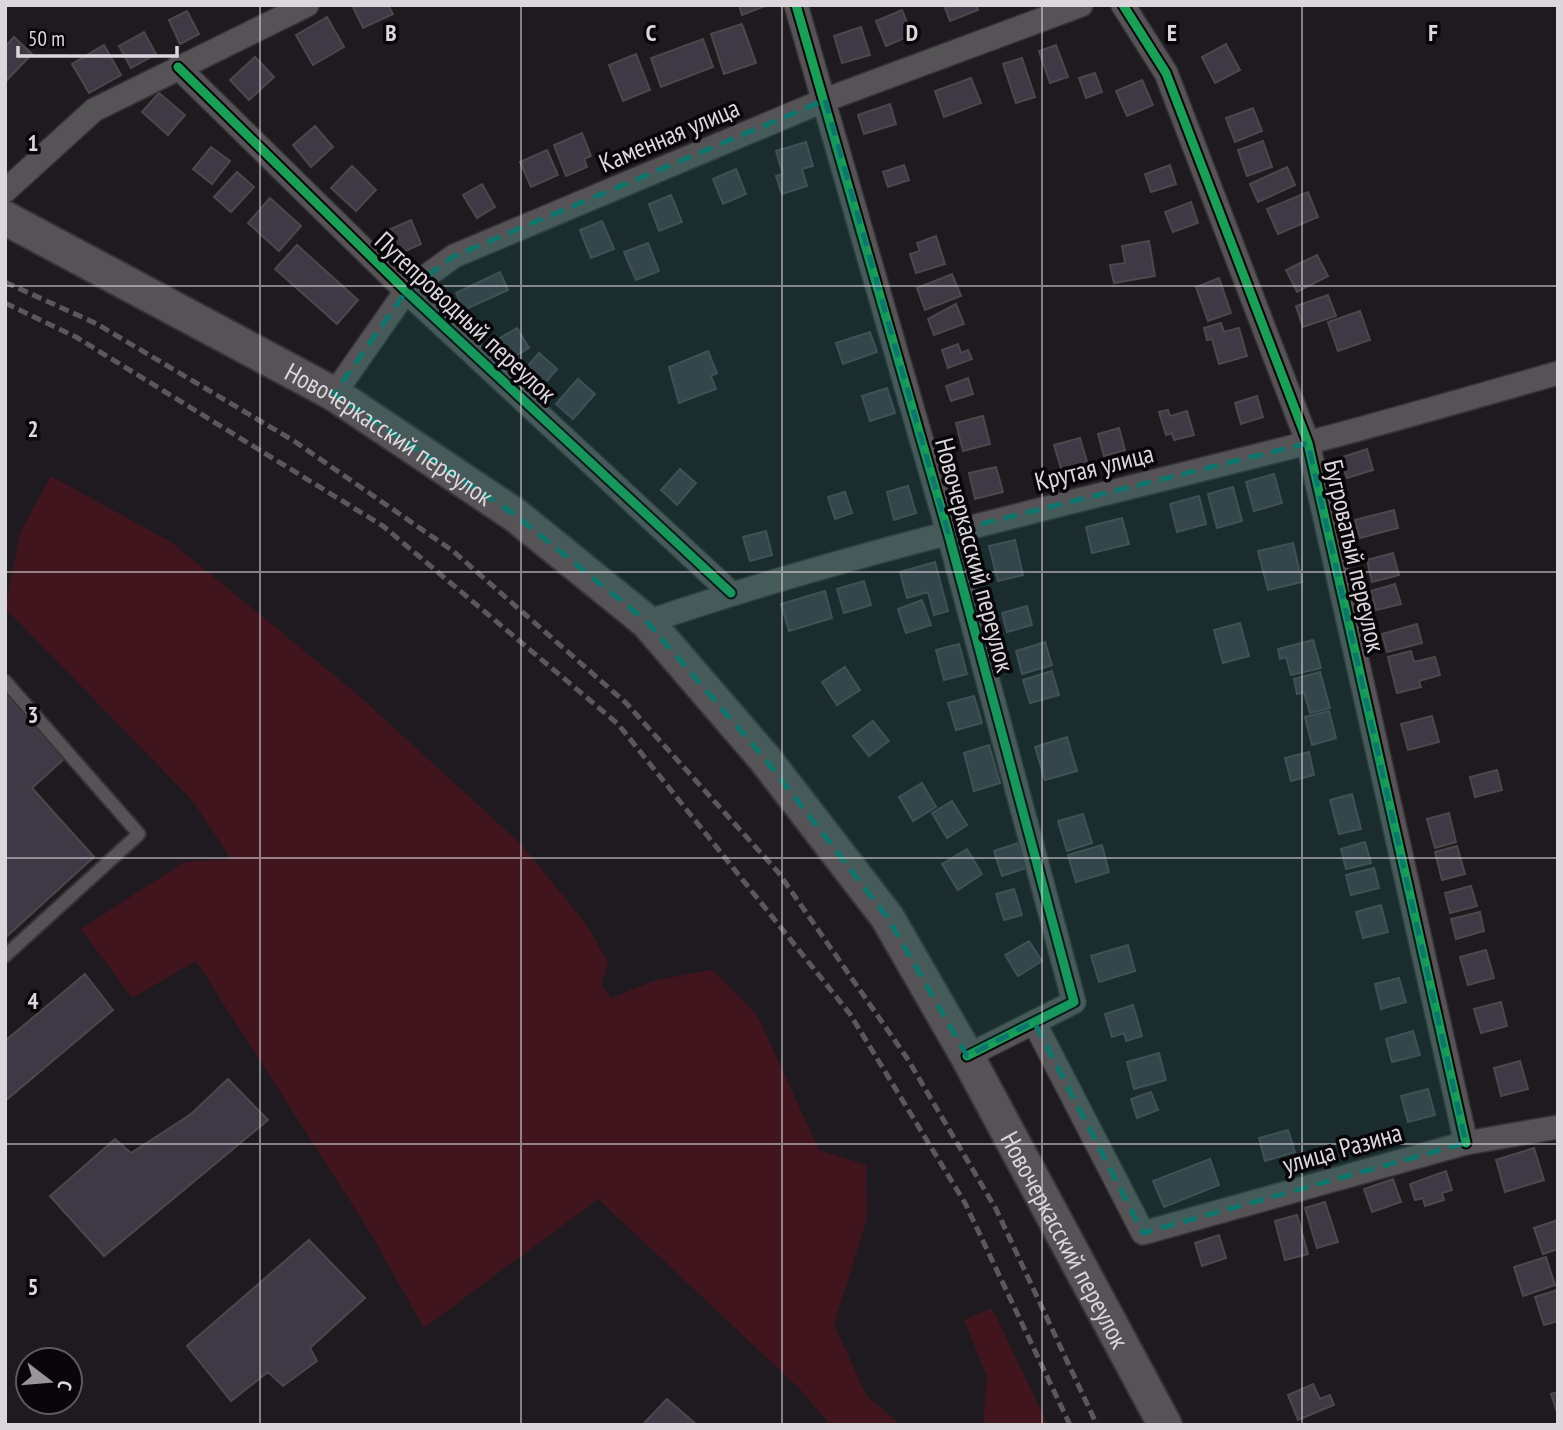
<svg xmlns="http://www.w3.org/2000/svg" width="1563" height="1430" font-family="'PT Sans Narrow',sans-serif">
	<style>
		.green { fill: #41151e }
		.building { fill: #3e3944; stroke: #4b484c; stroke-width: 2 }
		.lines { fill: none; stroke-linecap: round; stroke-linejoin: round }
		.service-casing { stroke: #363436; stroke-width: 16 }
		.minor-casing { stroke: #363436; stroke-width: 26 }
		.secondary-casing { stroke: #363436; stroke-width: 37 }
		.service { stroke: #565356; stroke-width: 12 }
		.minor { stroke: #565356; stroke-width: 23 }
		.secondary { stroke: #565356; stroke-width: 33 }
		.rail { stroke: #5b585b; stroke-width: 5; stroke-dasharray: 10 5; stroke-linecap: butt }
		.cycleway-casing { stroke: #080608; stroke-width: 13 }
		.cycleway { stroke: #1a9f57; stroke-width: 9 }
		.marked { fill: #0f766e; fill-opacity: 0.2; stroke: #0f766e; stroke-width: 5; stroke-dasharray: 14 9; stroke-linejoin: round }
		.grid { fill: none; stroke: #dcd7dc; stroke-width: 2; stroke-opacity: 0.55 }
		.labels { text-anchor: middle; dominant-baseline: central; stroke-width: 7; stroke-linejoin: round; paint-order: stroke }
		.street-label { font-size: 26px; fill: #dcd7dc; stroke: #080608 }
		.grid-label { font-size: 23px; text-anchor: middle; font-weight: bold; fill: #dcd7dc; stroke: #080608; stroke-width: 7; stroke-linejoin: round; paint-order: stroke }
	</style>
	<rect width="100%" height="100%" fill="#1f1a1f"/>
	<path class="green" d="M51,476L171,542L357,694L522,845L586,924L608,962L601,984L611,998L656,980L713,970L757,1015L819,1150L866,1165L867,1219L834,1324L866,1395L901,1425H830L800,1389L598,1199L424,1328L368,1229L196,961L132,998L81,929L184,862L231,859L192,800L5,608L20,533Z
		M992,1308L1048,1425H983L987,1376L964,1320Z"/>
	<path class="building" d="M352,5H388L393,14L363,28Z
		M739,5H768L742,15Z
		M944,5H976L978,10L950,21Z
		M902,10L912,35L886,46L876,21Z
		M187,11L199,34L180,44L169,20Z
		M327,17L344,47L313,65L296,35Z
		M742,24L756,63L724,74L711,34Z
		M861,27L870,55L842,63L834,36Z
		M144,32L156,54L131,68L119,46Z
		M14,37L32,54L5,82V47Z
		M703,39L713,67L661,87L651,58Z
		M1226,44L1240,70L1215,83L1202,57Z
		M104,45L121,75L89,93L72,64Z
		M1056,45L1068,77L1050,83L1039,51Z
		M636,54L650,90L623,101L609,65Z
		M255,57L274,77L249,100L230,80Z
		M1022,58L1035,97L1016,103L1003,64Z
		M1095,73L1102,92L1086,98L1079,78Z
		M971,78L981,103L944,117L935,91Z
		M1142,80L1153,105L1127,116L1116,91Z
		M159,93L185,115L168,135L142,112Z
		M890,104L896,124L864,134L858,115Z
		M1253,108L1262,131L1235,142L1226,118Z
		M315,126L333,147L311,167L293,145Z
		M582,133L591,156L584,159L587,167L566,176L554,145Z
		M1263,141L1272,167L1247,176L1238,150Z
		M806,142L813,166L802,169L807,186L782,194L776,176L783,174L776,151Z
		M211,147L230,161L212,184L193,169Z
		M547,150L558,175L531,187L520,162Z
		M904,165L909,180L888,187L883,172Z
		M1170,165L1176,184L1151,192L1145,174Z
		M352,166L376,190L356,211L331,188Z
		M1287,167L1295,185L1258,202L1250,184Z
		M736,169L746,194L723,204L713,179Z
		M237,172L254,187L231,212L214,197Z
		M482,184L495,207L477,218L463,195Z
		M1308,192L1318,217L1278,234L1267,209Z
		M671,195L682,222L659,231L649,204Z
		M270,198L301,226L279,251L248,223Z
		M1191,202L1198,223L1173,232L1165,212Z
		M411,220L421,244L396,255L386,231Z
		M602,221L614,249L591,258L580,230Z
		M936,236L945,264L916,273L910,254L920,251L917,243Z
		M1149,241L1155,276L1114,283L1110,265L1125,263L1122,246Z
		M648,243L659,271L636,280L624,252Z
		M297,245L358,300L337,324L275,269Z
		M1317,255L1328,276L1297,292L1286,270Z
		M500,272L508,290L464,310L456,293Z
		M952,274L961,296L925,310L917,288Z
		M1219,278L1231,313L1208,321L1196,287Z
		M1328,295L1336,316L1303,327L1296,306Z
		M956,304L964,324L934,335L928,319Z
		M1360,311L1370,340L1338,351L1328,322Z
		M1221,323L1224,332L1239,328L1247,356L1219,364L1212,339L1207,340L1204,328Z
		M517,328L529,348L507,361L495,341Z
		M870,332L877,352L843,364L836,343Z
		M958,344L961,353L968,350L972,359L948,368L942,350Z
		M708,351L717,373L711,376L716,389L679,403L669,367Z
		M539,353L557,369L538,391L520,375Z
		M968,378L973,394L951,401L946,386Z
		M578,379L595,394L573,419L556,404Z
		M887,388L895,413L870,421L862,396Z
		M1257,396L1263,417L1241,424L1235,403Z
		M1168,410L1170,416L1187,411L1194,435L1174,440L1172,433L1166,435L1159,412Z
		M983,416L990,444L963,451L956,423Z
		M1119,428L1125,450L1104,456L1098,434Z
		M1080,438L1088,465L1062,472L1054,445Z
		M1367,449L1373,470L1347,478L1340,458Z
		M996,467L1003,492L975,499L969,473Z
		M680,469L696,483L677,505L661,490Z
		M1274,474L1282,503L1254,511L1246,482Z
		M908,486L916,513L894,520L887,492Z
		M1233,487L1242,521L1217,528L1208,494Z
		M845,492L852,513L835,519L828,497Z
		M1199,496L1206,524L1177,532L1170,504Z
		M1394,510L1398,528L1360,538L1355,520Z
		M1122,518L1129,544L1092,553L1086,527Z
		M766,531L772,555L750,561L743,537Z
		M1015,540L1023,575L998,581L989,546Z
		M1293,543L1302,582L1268,590L1258,551Z
		M1393,553L1399,575L1372,582L1367,560Z
		M935,562L948,611L934,615L928,592L907,598L900,572Z
		M864,581L871,605L844,613L837,589Z
		M1395,584L1401,604L1376,610L1371,591Z
		M825,591L832,618L789,631L781,604Z
		M922,600L931,625L906,633L898,609Z
		M1027,606L1032,625L1007,632L1002,613Z
		M1240,623L1249,656L1223,663L1214,630Z
		M1417,624L1422,643L1387,652L1382,634Z
		M1313,640L1321,668L1291,675L1286,657L1280,659L1278,649Z
		M1045,642L1052,665L1022,674L1016,651Z
		M959,644L967,674L944,680L936,650Z
		M1411,651L1414,662L1435,657L1440,675L1419,681L1421,687L1397,693L1388,657Z
		M845,667L860,690L837,705L822,682Z
		M1052,671L1059,695L1030,703L1023,680Z
		M1320,672L1330,708L1310,713L1304,692L1297,694L1294,679Z
		M5,693L64,759L32,788L94,857L5,938Z
		M974,696L982,723L956,730L948,703Z
		M1329,711L1336,738L1312,745L1305,717Z
		M1432,716L1439,742L1408,750L1401,724Z
		M873,721L889,741L869,756L853,736Z
		M1067,737L1077,771L1045,780L1035,747Z
		M989,745L1000,783L974,791L964,753Z
		M1309,752L1314,775L1291,781L1285,758Z
		M1497,770L1502,790L1475,797L1470,777Z
		M922,783L936,807L913,821L899,797Z
		M1352,794L1361,829L1339,834L1330,800Z
		M952,801L967,825L947,838L932,813Z
		M1449,813L1456,842L1435,848L1427,819Z
		M1083,814L1092,843L1067,851L1058,821Z
		M1365,842L1371,863L1346,869L1341,849Z
		M1018,843L1026,868L1002,876L994,851Z
		M1102,845L1109,872L1076,882L1068,855Z
		M1457,846L1465,874L1442,880L1435,852Z
		M967,849L982,874L958,890L942,864Z
		M1374,868L1379,888L1351,895L1346,875Z
		M1471,886L1477,906L1450,913L1445,893Z
		M1014,889L1022,915L1004,920L996,894Z
		M1381,905L1388,932L1363,938L1356,912Z
		M1480,912L1484,931L1456,939L1451,919Z
		M1029,941L1042,961L1018,976L1005,955Z
		M1128,945L1135,971L1099,982L1091,956Z
		M1486,950L1494,978L1468,985L1460,957Z
		M85,974L113,1010L5,1101V1041Z
		M1399,978L1406,1002L1381,1009L1375,984Z
		M1501,1002L1507,1026L1481,1033L1474,1009Z
		M1133,1005L1142,1036L1126,1041L1124,1033L1112,1037L1105,1014Z
		M1413,1031L1420,1055L1392,1062L1386,1039Z
		M1159,1053L1166,1080L1134,1089L1127,1062Z
		M1520,1061L1528,1089L1501,1096L1494,1068Z
		M228,1079L268,1120L104,1256L50,1196L115,1139L131,1153L191,1114Z
		M1428,1089L1435,1115L1408,1122L1401,1096Z
		M1151,1092L1158,1110L1137,1118L1131,1099Z
		M1288,1130L1295,1152L1265,1161L1259,1138Z
		M1534,1148L1544,1180L1505,1192L1496,1160Z
		M1210,1159L1219,1185L1164,1207L1153,1181Z
		M1446,1171L1452,1190L1442,1193L1444,1200L1425,1206L1423,1198L1415,1200L1410,1184Z
		M1393,1179L1401,1202L1372,1212L1364,1189Z
		M1325,1202L1338,1242L1317,1248L1305,1208Z
		M1297,1215L1308,1254L1285,1260L1275,1221Z
		M1558,1220V1249L1543,1254L1534,1228Z
		M1219,1235L1226,1258L1202,1266L1195,1243Z
		M309,1240L365,1298L310,1348L317,1361L283,1386L268,1372L231,1401L187,1346Z
		M1546,1257L1555,1285L1523,1296L1514,1267Z
		M1557,1290L1558,1321L1544,1325L1535,1297Z
		M1313,1384L1320,1399L1330,1395L1334,1405L1298,1420L1288,1395Z
		M1558,1392V1415L1551,1394Z
		M667,1399L697,1425H647L645,1422Z"/>
	<g class="lines">
		<g class="service-casing">
			<path id="service" d="M5,681L139,834L5,956"/>
		</g>
		<g class="minor-casing">
			<path id="minor" d="M796,5L948,532L1074,1002L967,1056
				M1123,5L1166,73L1308,443L1466,1143
				M178,67L406,291L731,593
				M5,191L94,110L307,5
				M334,394L406,291L454,256L825,100L1081,5
				M647,622C863,548 1086,500 1307,443C1391,421 1474,397 1558,373
				M1034,1022L1143,1233L1466,1143L1558,1127"/>
		</g>
		<g class="secondary-casing">
			<g id="secondary">
				<path id="s1" d="M5,218L334,394L515,515L647,622L765,759L887,917L967,1056L1165,1425"/>
			</g>
		</g>
		<use href="#service" class="service"/>
		<use href="#minor" class="minor"/>
		<use href="#secondary" class="secondary"/>
		<path class="rail" d="M5,282L97,324L294,441L453,551L626,703L778,872L907,1058L996,1209L1097,1425
			M5,303L76,337L383,526L618,724L850,1014L965,1203L1070,1425"/>
		<g class="cycleway-casing">
			<path id="cycleway" d="M796,5L948,532L1074,1002L967,1056
				M1123,5L1166,73L1308,443L1466,1143
				M178,67L406,291L731,593"/>
		</g>
		<use href="#cycleway" class="cycleway"/>
	</g>
	<path class="marked" d="M825,100L948,532L1308,443L1466,1143L1143,1233L1034,1022L967,1056L887,917L765,759L647,622L515,515L334,394L406,291L454,256Z"/>
	<path class="grid" d="M260,5V1425M521,5V1425M782,5V1425M1042,5V1425M1302,5V1425M5,286H1558M5,572H1558M5,858H1558M5,1144H1558"/>
	<g class="labels">
		<g class="street-label">
			<text transform="translate(669 135) rotate(-23)">Каменная улица</text>
			<text transform="translate(466 317) rotate(43)">Путепроводный переулок</text>
			<text stroke="none"><textPath href="#s1" startOffset="441">Новочеркасский переулок</textPath></text>
			<text transform="translate(1094 467) rotate(-14)">Крутая улица</text>
			<text transform="translate(975 555) rotate(75)">Новочеркасский переулок</text>
			<text transform="translate(1355 556) rotate(77)">Бугроватый переулок</text>
			<text transform="translate(1342 1148) rotate(-16)">улица Разина</text>
			<text stroke="none"><textPath href="#s1" startOffset="1510">Новочеркасский переулок</textPath></text>
		</g>
	</g>
	<g class="grid-label">
		<text x="391" y="41">B</text>
		<text x="651" y="41">C</text>
		<text x="912" y="41">D</text>
		<text x="1172" y="41">E</text>
		<text x="1433" y="41">F</text>
		<text x="33" y="151">1</text>
		<text x="33" y="437">2</text>
		<text x="33" y="723">3</text>
		<text x="33" y="1009">4</text>
		<text x="33" y="1295">5</text>
	</g>
	<rect width="1563" height="1430" fill="none" stroke="#dcd7dc" stroke-width="14"/>
	<g transform="translate(49 1381) rotate(106)"><circle r="33" fill="#080608" stroke="#5d5a5d" stroke-width="2"/>
	<path d="M0-5L12 26L0 18L-12 26Z" fill="#9a959a"/>
	<text y="-10" font-size="19" font-weight="bold" text-anchor="middle" fill="#dcd7dc">С</text>
	</g>
	<path d="M18 46v10h159v-10" fill="none" stroke="#dcd7dc" stroke-width="3.5"/>
	<text x="28" y="46" font-size="21" fill="#dcd7dc" stroke="#080608" stroke-width="5" paint-order="stroke">50 m</text>
</svg>
